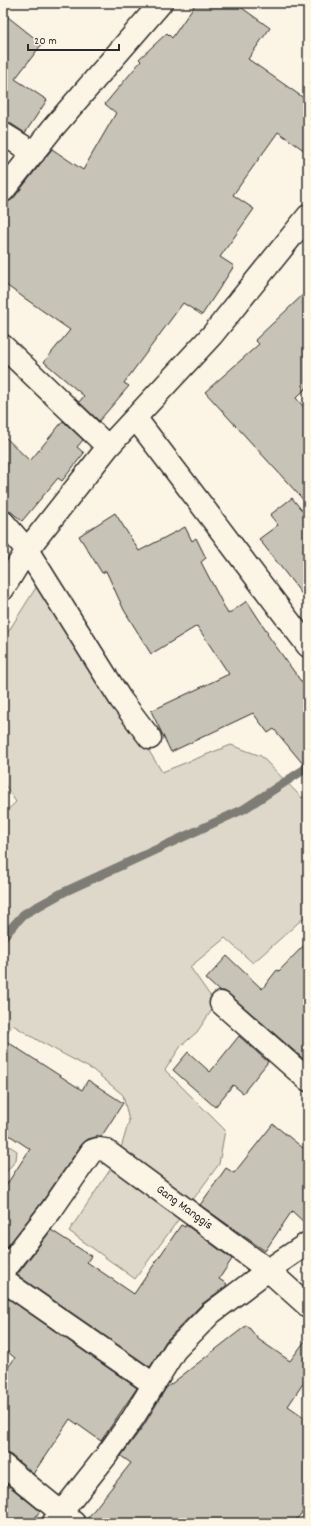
<svg xmlns="http://www.w3.org/2000/svg" width="311" height="1526" font-family="Dekko,sans-serif">
	<style>
		.green { fill: #ded8ca; stroke: #84827a }
		.lines { fill: none; stroke-linecap: round; stroke-linejoin: round }
		.stream { stroke: #7d7b74; stroke-width: 9 }
		.building { fill: #c8c3b7; stroke: #2b2b2b }
		.minor-casing { stroke: #2b2b2b; stroke-width: 25 }
		.minor { stroke: #fcf5e5; stroke-width: 22 }
		.labels { text-anchor: middle; dominant-baseline: central; stroke-width: 4; stroke-linejoin: round; paint-order: stroke }
		.street-label { font-size: 13px; fill: #2b2b2b; stroke: #fcf5e5 }
	</style>
	<rect width="100%" height="100%" fill="#fcf5e5"/>
	<filter id="ink" filterUnits="userSpaceOnUse"><feTurbulence type="fractalNoise" baseFrequency=".025" numOctaves="2"/><feDisplacementMap in="SourceGraphic" scale="8" xChannelSelector="R" yChannelSelector="G"/><feConvolveMatrix kernelMatrix="1 2 1 2 8 2 1 2 1" color-interpolation-filters="sRGB"/></filter>
	<g filter="url(#ink)">
		<path class="green" d="M42,578L162,772L231,745L261,756L302,798L308,793V914L253,963L225,938L190,967L216,1004L197,1032L181,1046L165,1070L225,1130L219,1164L135,1279L69,1231L118,1158L129,1121L123,1095L93,1070L39,1041L13,1025L3,1037V814L16,802L3,782V640Z
			M3,1142L17,1151L16,1160L3,1176Z"/>
		<g class="lines">
			<path class="stream" d="M3,937L24,914L64,892L244,809L308,767"/>
		</g>
		<path class="building" d="M196,3H235L270,28L248,59L308,101V153L278,132L233,195L254,209L220,257L234,266L202,315L183,303L124,383L129,386L99,421L79,402L84,396L44,362L70,330L3,283V204L13,199L52,149L83,170L116,113L105,104L141,61L139,59L167,33L172,38Z
			M3,13L42,44L15,79L47,100L25,133L10,123L3,122Z
			M308,290V386L296,398L308,412V505L205,392L259,344L255,340Z
			M63,421L83,440L77,447L84,453L62,481L58,478L22,521L3,505V435L30,461Z
			M292,498L308,518V602L259,539L278,525L270,515Z
			M115,513L139,551L185,527L192,541L196,538L206,558L201,562L228,614L247,601L268,633L267,634L308,691V770L274,729L268,733L253,713L171,752L151,711L229,674L197,626L151,654L124,610L106,571L102,573L79,536Z
			M308,941V1063L229,994L224,991H219L206,979L227,956L262,989L277,970L279,971Z
			M239,1036L268,1062L243,1093L233,1085L215,1107L173,1070L188,1052L210,1072Z
			M3,1039L82,1090L88,1080L123,1103L101,1137L97,1135L96,1137L88,1139L82,1144L42,1202L3,1252V1190L30,1149L3,1131Z
			M273,1124L308,1152V1226L292,1211L265,1251L200,1205L226,1168L234,1173Z
			M181,1225L185,1227L186,1225L232,1259L219,1279L227,1284L225,1287L202,1304L166,1341L150,1367L17,1275L51,1230L91,1256L87,1262L134,1294Z
			M3,1295L137,1388L101,1441L70,1419L33,1474L11,1455L3,1453V1374L15,1358L3,1348Z
			M247,1325L258,1339L290,1361L308,1337V1376L288,1406L308,1420V1506L293,1523H86V1520L131,1463L121,1456L144,1425L166,1388Z
			M3,1481L40,1511L31,1523H3Z"/>
		<g class="lines">
			<g class="minor-casing">
				<path id="minor" d="M3,134L34,153
					M3,191L52,129L161,3
					M3,346L108,447
					M136,419C194,494 250,570 308,646
					M3,522L27,550L121,700L150,738
					M3,589L27,550L108,447L212,335L308,216
					M221,1003L308,1080
					M153,1384L7,1283L3,1278V1272L52,1209L92,1151L98,1149L105,1150L268,1270L308,1306
					M3,1465L74,1523
					M53,1523L106,1456L133,1418L175,1350L211,1313L268,1270L308,1243"/>
			</g>
			<use href="#minor" class="minor"/>
		</g>
	</g>
	<g class="labels">
		<g class="street-label">
			<text transform="translate(184 1208) rotate(36)">Gang Manggis</text>
		</g>
	</g>
	<rect width="311" height="1526" fill="none" stroke="#fcf5e5" stroke-width="16"/>
	<rect x="8" y="8" width="295" height="1510" fill="none" stroke="#2b2b2b" stroke-width="1.5" filter="url(#ink)"/>
	<path d="M28 44v6h91v-6" fill="none" stroke="#2b2b2b" stroke-width="2"/>
	<text x="34" y="44" font-size="12" fill="#2b2b2b" stroke="#fcf5e5" stroke-width="3" paint-order="stroke">20 m</text>
</svg>
